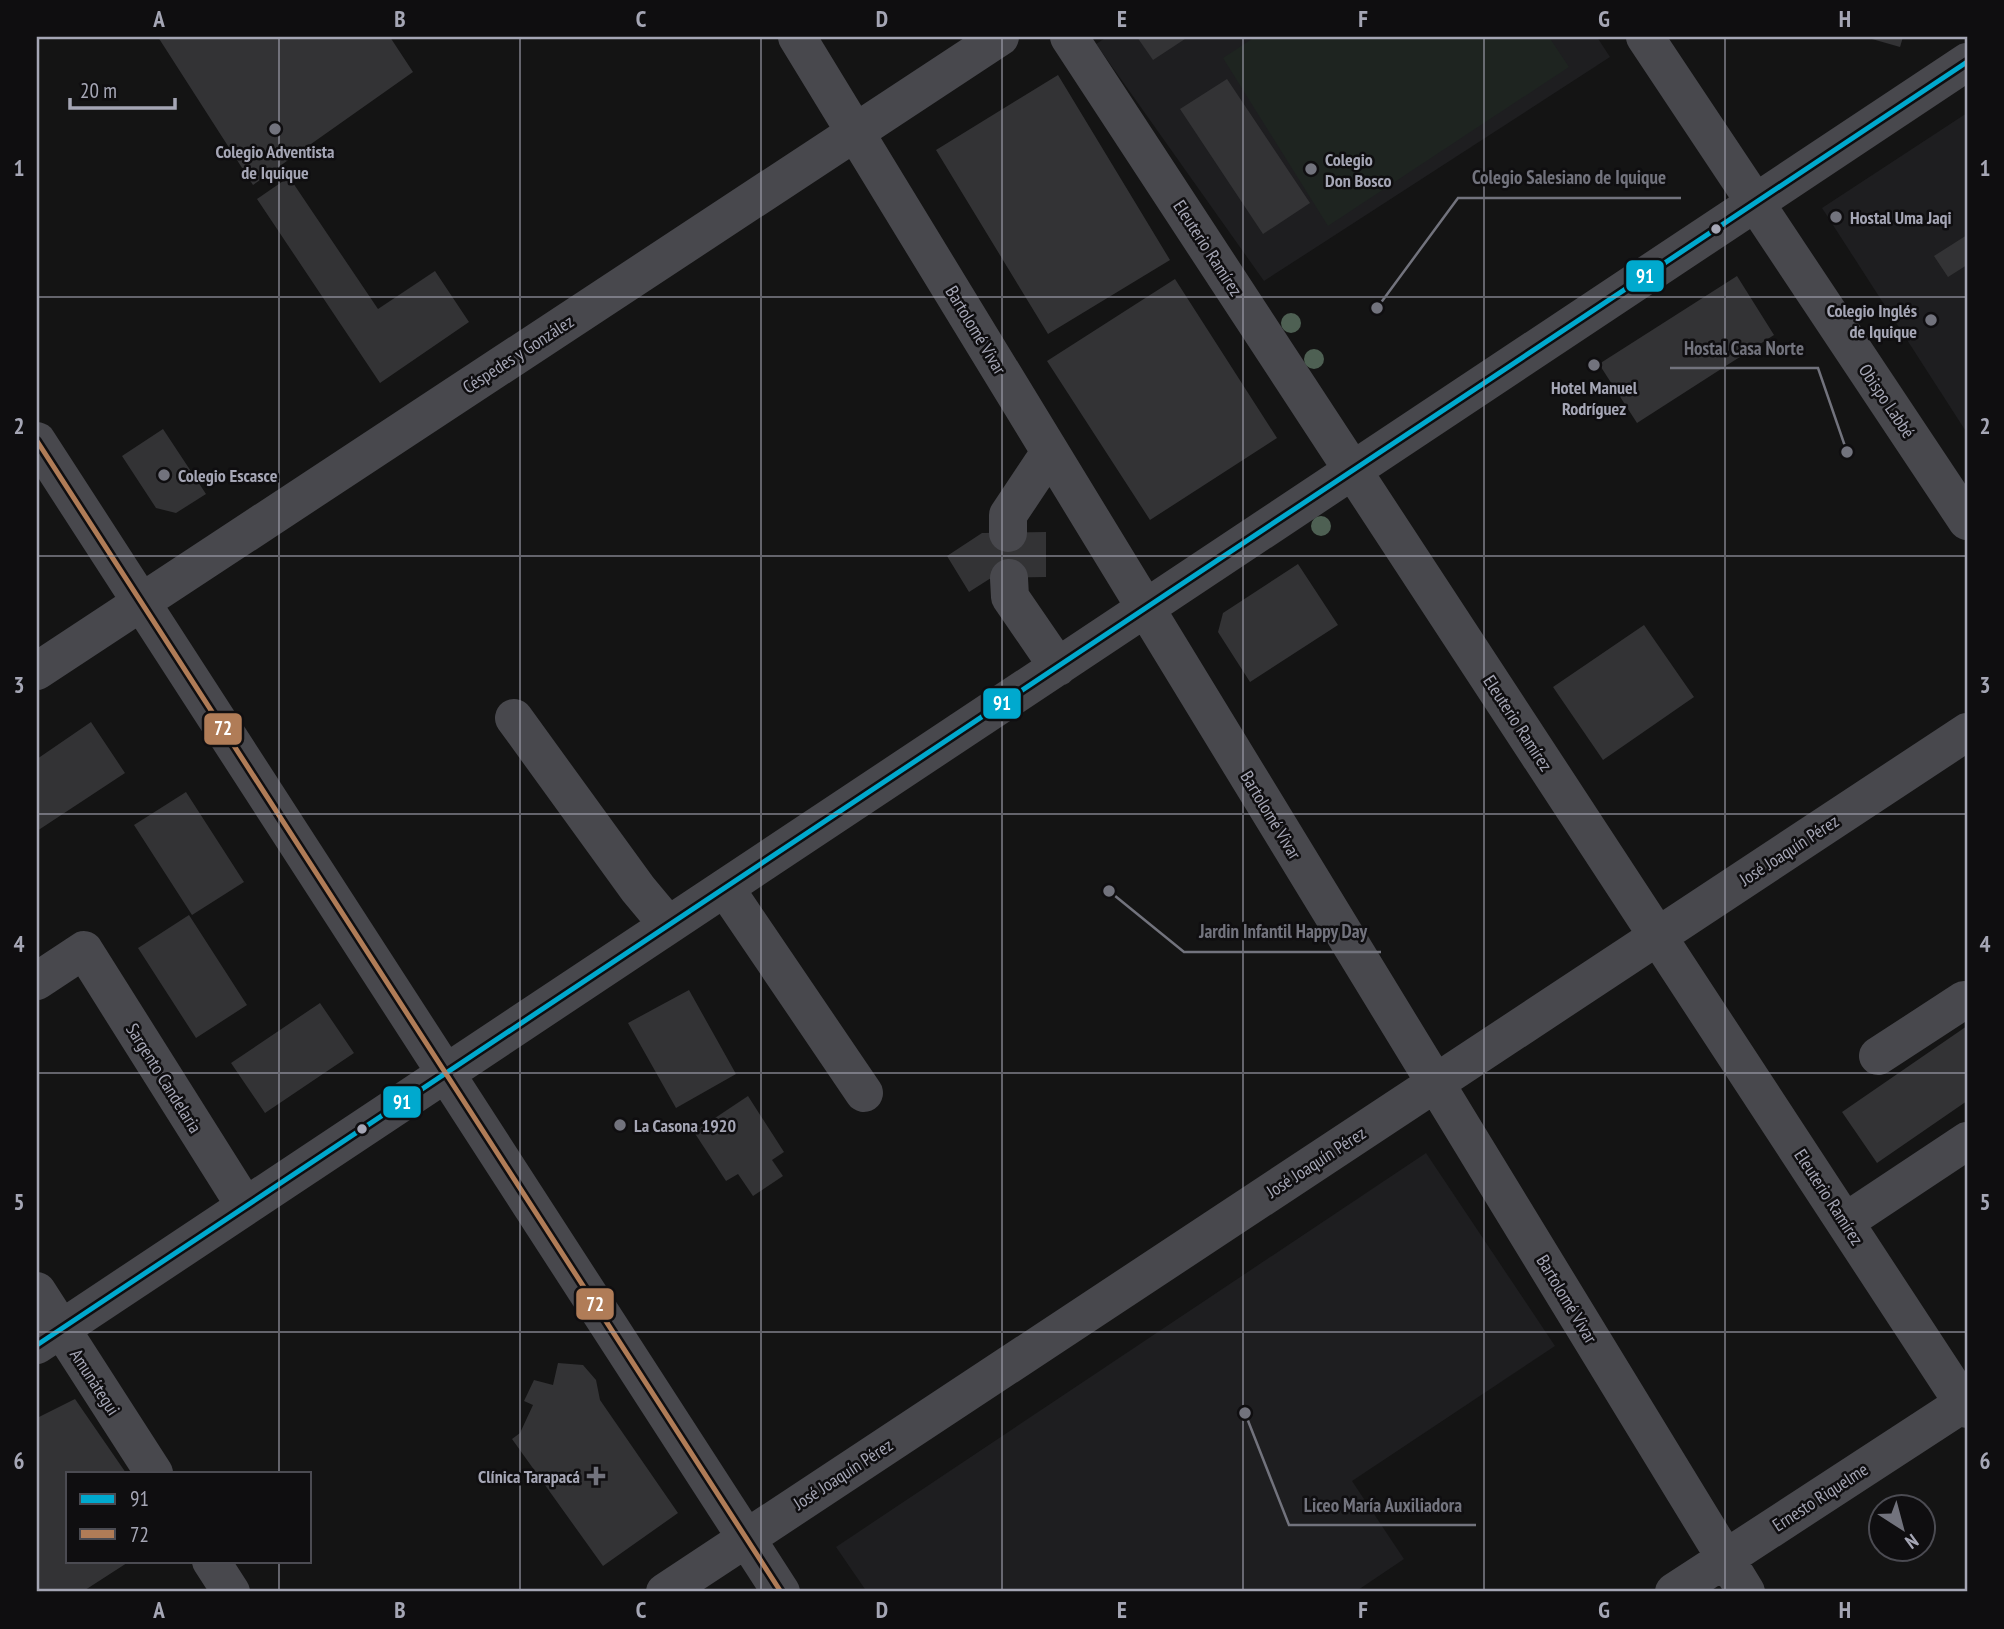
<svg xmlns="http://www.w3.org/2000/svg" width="2004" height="1629" font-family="'PT Sans Narrow',sans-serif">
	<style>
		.built { fill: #1e1e20 }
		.green { fill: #1e2420 }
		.building { fill: #333335 }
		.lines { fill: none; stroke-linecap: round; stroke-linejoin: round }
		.minor { stroke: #48484d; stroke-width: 38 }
		.bus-1-casing { stroke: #0f0e10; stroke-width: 10 }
		.bus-2-casing { stroke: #0f0e10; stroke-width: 10 }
		.bus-1 { stroke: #00a9ce; stroke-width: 5 }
		.bus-2 { stroke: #b07c57; stroke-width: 5 }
		.tree { fill: #4e6053 }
		.grid { fill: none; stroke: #a5a6b5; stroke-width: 2; stroke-opacity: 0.55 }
		.poi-dot { fill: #72737d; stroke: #0f0e10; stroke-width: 2.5 }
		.bus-dot { fill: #a5a6b5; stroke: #0f0e10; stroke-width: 2.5 }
		.labels { text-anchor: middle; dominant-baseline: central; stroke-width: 5; stroke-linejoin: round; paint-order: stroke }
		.poi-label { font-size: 18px; font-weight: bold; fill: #a5a6b5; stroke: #0f0e10; text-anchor: start }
		.street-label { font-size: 18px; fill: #a5a6b5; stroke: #0f0e10 }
		.leader { fill: none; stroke: #72737d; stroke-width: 2.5 }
		.callout-dot { fill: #72737d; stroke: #0f0e10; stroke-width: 2.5 }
		.callout-label { font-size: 19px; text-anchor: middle; font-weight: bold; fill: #72737d; stroke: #0f0e10; stroke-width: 5; stroke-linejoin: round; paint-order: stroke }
		.line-badge { stroke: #0f0e10; stroke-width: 2.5 }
		.badge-label { font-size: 19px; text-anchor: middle; font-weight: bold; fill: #fff }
		.neatline { fill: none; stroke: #a5a6b5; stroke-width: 2.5 }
		.grid-label { font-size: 23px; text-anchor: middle; font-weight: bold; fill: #a5a6b5 }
	</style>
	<rect width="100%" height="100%" fill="#141414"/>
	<path class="built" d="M1107,37H1597L1610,57L1264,281L1096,44Z
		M1967,113V433L1822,208Z
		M1426,1153L1555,1346L1352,1481L1404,1559L1355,1592H867L836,1547Z"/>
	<path class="green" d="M1255,37H1549L1569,67L1328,226L1223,58Z"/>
	<path class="building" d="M158,37H390L413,72L253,185Z
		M1137,37H1188L1153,60Z
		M1865,37H1903L1900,47Z
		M1058,75L1170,260L1048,334L936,150Z
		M1227,79L1310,203L1263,234L1180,109Z
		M289,177L378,309L435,271L469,322L380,383L257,199Z
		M1967,235V265L1948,277L1934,256Z
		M1737,276L1774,335L1637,423L1599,364Z
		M1175,279L1277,438L1150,520L1047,361Z
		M163,429L206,494L176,513L156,508L122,456Z
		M1046,532V577L991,578L969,592L947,556L982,533Z
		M1298,564L1338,625L1250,682L1218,632L1223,613Z
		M1644,625L1694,697L1603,760L1553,687Z
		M91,722L125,773L37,831V759Z
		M186,792L244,882L192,915L134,825Z
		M189,915L247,1005L196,1038L138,948Z
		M689,990L736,1074L676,1108L628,1023Z
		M320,1003L354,1053L265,1113L231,1063Z
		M1967,1026V1101L1877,1163L1842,1112Z
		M748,1096L784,1152L772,1160L783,1176L753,1196L738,1174L726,1181L694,1132Z
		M558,1363L583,1365L596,1380L600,1400L678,1513L603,1566L512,1439L520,1433L533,1405L524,1401L534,1380L553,1385Z
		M75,1399L126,1473H68V1561H130L82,1592H37V1418Z"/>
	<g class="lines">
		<path class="minor" d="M797,37L1746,1592
			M1069,37L1967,1409
			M1645,37L1967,521
			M37,441L781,1592
			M1008,533V515L1050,452
			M1009,578L1010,597L1058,667
			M37,671L1000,37
			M514,718L638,889L668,925
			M725,888L864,1093
			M37,981L84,950L245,1206
			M1878,1056L1964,1000L1967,1002
			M1845,1222L1967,1141
			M37,1291L154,1473
			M37,1345L1967,62
			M211,1561L231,1592
			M665,1592L1967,732
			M1674,1592L1967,1401"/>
		<g class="bus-1-casing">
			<path id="bus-1" d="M37,1345L1967,62"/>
		</g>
		<g class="bus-2-casing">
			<path id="bus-2" d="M37,441L781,1592"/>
		</g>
		<use href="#bus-1" class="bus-1"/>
		<use href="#bus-2" class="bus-2"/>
	</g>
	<g class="tree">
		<circle cx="1291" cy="323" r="10"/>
		<circle cx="1314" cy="359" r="10"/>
		<circle cx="1321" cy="526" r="10"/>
	</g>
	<path class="grid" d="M279,37V1473M520,37V1592M761,37V1592M1002,37V1592M1243,37V1592M1484,37V1592M1725,37V1592M37,297H1967M37,556H1967M37,814H1967M37,1073H1967M37,1332H1967M279,1561V1592"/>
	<g class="poi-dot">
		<circle cx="275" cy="129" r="7"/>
		<circle cx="1311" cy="169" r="7"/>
		<circle cx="1836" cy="217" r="7"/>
		<circle cx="1931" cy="320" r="7"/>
		<circle cx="1594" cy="365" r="7"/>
		<circle cx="164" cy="475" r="7"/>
		<circle cx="620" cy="1125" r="7"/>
		<path d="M592.5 1465.5h7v7h7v7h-7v7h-7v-7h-7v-7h7z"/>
	</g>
	<g class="bus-dot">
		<circle cx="1716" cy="229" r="6"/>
		<circle cx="362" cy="1129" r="6"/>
	</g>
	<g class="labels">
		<g class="poi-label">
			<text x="275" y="151" text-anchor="middle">Colegio Adventista<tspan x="275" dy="21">de Iquique</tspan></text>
			<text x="1325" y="159">Colegio<tspan x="1325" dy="21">Don Bosco</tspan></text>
			<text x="1850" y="217">Hostal Uma Jaqi</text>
			<text x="1917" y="310" text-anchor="end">Colegio Inglés<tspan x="1917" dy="21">de Iquique</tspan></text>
			<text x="1594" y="387" text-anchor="middle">Hotel Manuel<tspan x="1594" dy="21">Rodríguez</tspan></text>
			<text x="178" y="475">Colegio Escasce</text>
			<text x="634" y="1125">La Casona 1920</text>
			<text x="580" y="1476" text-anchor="end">Clínica Tarapacá</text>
		</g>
		<g class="street-label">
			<text transform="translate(1208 248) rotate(57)">Eleuterio Ramírez</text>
			<text transform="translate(976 330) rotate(59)">Bartolomé Vivar</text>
			<text transform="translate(518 354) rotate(-33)">Céspedes y González</text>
			<text transform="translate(1887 401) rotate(56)">Obispo Labbé</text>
			<text transform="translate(1518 723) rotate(57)">Eleuterio Ramírez</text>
			<text transform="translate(1271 815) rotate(59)">Bartolomé Vivar</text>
			<text transform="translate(1789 850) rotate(-33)">José Joaquín Pérez</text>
			<text transform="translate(164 1078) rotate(58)">Sargento Candelaria</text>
			<text transform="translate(1316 1162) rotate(-33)">José Joaquín Pérez</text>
			<text transform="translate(1829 1197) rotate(57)">Eleuterio Ramírez</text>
			<text transform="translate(1567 1299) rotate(59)">Bartolomé Vivar</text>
			<text transform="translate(95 1382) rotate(57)">Amunátegui</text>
			<text transform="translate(843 1474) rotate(-33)">José Joaquín Pérez</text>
			<text transform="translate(1820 1497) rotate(-33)">Ernesto Riquelme</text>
		</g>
	</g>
	<path class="leader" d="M1377 308L1458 198H1681M1847 452L1818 368H1670M1109 891L1184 952H1381M1245 1413L1289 1525H1476"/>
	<g class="callout-dot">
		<circle cx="1377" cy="308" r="7"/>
		<circle cx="1847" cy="452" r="7"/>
		<circle cx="1109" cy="891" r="7"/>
		<circle cx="1245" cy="1413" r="7"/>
	</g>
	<g class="callout-label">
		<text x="1569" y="184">Colegio Salesiano de Iquique</text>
		<text x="1744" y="355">Hostal Casa Norte</text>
		<text x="1283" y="938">Jardin Infantil Happy Day</text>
		<text x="1383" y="1512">Liceo María Auxiliadora</text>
	</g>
	<g class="line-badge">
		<rect x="1625" y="259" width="40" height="34" rx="7" fill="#00a9ce"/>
		<rect x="982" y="687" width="40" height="33" rx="7" fill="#00a9ce"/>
		<rect x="203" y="712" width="40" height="34" rx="7" fill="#b07c57"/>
		<rect x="382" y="1085" width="40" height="34" rx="7" fill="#00a9ce"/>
		<rect x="575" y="1287" width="40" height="34" rx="7" fill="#b07c57"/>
	</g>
	<g class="badge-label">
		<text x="1645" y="283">91</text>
		<text x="1002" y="710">91</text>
		<text x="223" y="735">72</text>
		<text x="402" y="1109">91</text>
		<text x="595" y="1311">72</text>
	</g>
	<rect width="2004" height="1629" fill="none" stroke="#0f0e10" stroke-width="77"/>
	<rect x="66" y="1472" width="245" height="91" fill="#0f0e10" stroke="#4b4b52" stroke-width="2"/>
	<rect x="80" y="1494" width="35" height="10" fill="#00a9ce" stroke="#4b4b52" stroke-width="2"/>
	<text x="130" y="1506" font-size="21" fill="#a5a6b5">91</text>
	<rect x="80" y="1529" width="35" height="10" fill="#b07c57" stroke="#4b4b52" stroke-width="2"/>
	<text x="130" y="1542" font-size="21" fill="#a5a6b5">72</text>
	<g transform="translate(1902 1528) rotate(144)"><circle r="33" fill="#0f0e10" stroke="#4b4b52" stroke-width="2"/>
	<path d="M0-5L12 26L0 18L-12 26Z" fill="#72737d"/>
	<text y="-10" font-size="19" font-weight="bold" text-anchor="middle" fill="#a5a6b5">N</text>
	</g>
	<path d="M70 98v10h105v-10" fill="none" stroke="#a5a6b5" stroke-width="3.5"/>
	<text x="80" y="98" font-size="21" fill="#a5a6b5" stroke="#0f0e10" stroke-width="5" paint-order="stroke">20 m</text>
	<rect x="38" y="38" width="1928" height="1552" class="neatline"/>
	<g class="grid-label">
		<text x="159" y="27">A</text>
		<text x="400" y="27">B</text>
		<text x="641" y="27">C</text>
		<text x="882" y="27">D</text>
		<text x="1122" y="27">E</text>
		<text x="1363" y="27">F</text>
		<text x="1604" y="27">G</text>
		<text x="1845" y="27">H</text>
		<text x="19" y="176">1</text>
		<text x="1985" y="176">1</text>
		<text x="19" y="434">2</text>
		<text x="1985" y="434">2</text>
		<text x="19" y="693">3</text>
		<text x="1985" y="693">3</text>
		<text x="19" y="952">4</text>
		<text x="1985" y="952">4</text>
		<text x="19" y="1210">5</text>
		<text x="1985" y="1210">5</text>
		<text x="19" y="1469">6</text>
		<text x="1985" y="1469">6</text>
		<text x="159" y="1618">A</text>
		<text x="400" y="1618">B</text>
		<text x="641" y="1618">C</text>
		<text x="882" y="1618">D</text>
		<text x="1122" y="1618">E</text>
		<text x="1363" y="1618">F</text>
		<text x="1604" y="1618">G</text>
		<text x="1845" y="1618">H</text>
	</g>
</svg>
